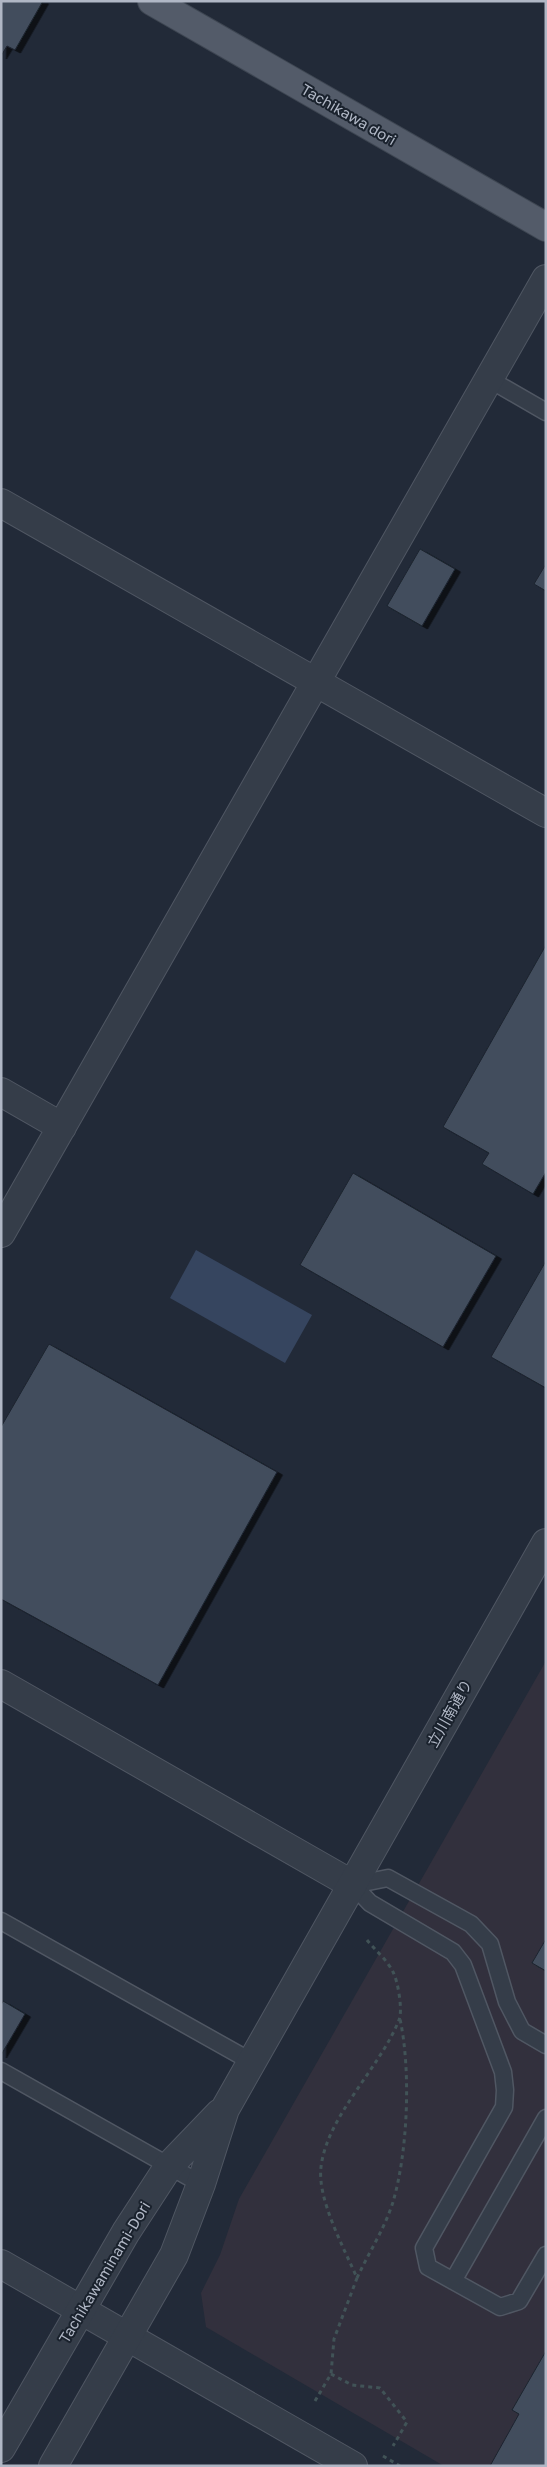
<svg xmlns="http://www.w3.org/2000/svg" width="547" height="2467" font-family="'Golos Text','Noto Sans JP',sans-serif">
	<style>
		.medical { fill: #32303d }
		.water { fill: #36455f }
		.building { fill: #434d5d; stroke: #1c242f; filter: url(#shadow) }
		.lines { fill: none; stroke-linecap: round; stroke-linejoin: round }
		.service-casing { stroke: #505763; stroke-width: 19 }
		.minor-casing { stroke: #505763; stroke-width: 30 }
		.tertiary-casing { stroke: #505763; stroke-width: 30 }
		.primary-casing { stroke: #3e4652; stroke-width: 30 }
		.path { stroke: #415357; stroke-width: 3; stroke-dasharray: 4 4; stroke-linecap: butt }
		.service { stroke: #353d49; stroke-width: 16 }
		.minor { stroke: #353d49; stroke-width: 28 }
		.tertiary { stroke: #353d49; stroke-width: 28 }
		.primary { stroke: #535b69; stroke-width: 28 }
		.labels { text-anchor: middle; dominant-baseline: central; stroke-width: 4; stroke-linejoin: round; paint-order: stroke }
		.street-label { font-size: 15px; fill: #b0b7c5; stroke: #1a222d }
	</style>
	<defs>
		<filter id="shadow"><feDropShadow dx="5.5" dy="3" stdDeviation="0" flood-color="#0009"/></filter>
	</defs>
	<rect width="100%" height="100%" fill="#222a38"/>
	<path class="medical" d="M546,1661V2466H444L206,2327L201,2293L220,2255L239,2199Z"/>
	<path class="water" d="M196,1250L312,1315L285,1363L170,1298Z"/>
	<path class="building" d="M1,1H43L15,50L7,46L1,56Z
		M420,549L455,569L422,626L387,606Z
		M546,564V591L534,584Z
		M546,945V1172L533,1194L482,1164L489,1153L443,1127Z
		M353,1173L496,1256L443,1347L300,1265Z
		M546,1261V1388L491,1357Z
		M49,1344L277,1472L158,1685L1,1599V1427Z
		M546,1939V1971L532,1963Z
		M3,2001L25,2014L1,2055V2005Z
		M546,2351V2466H490L519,2414L512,2410Z"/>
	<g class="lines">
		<g class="service-casing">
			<path id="service" d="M489,379L546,412
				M1,1921L252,2062
				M546,2045L522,2031L507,2002L490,1944L471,1924L388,1878L353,1885L370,1903L453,1952L463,1965L503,2072L505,2090L504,2107L424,2248L428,2267L500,2307L519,2301L546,2255
				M1,2071L201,2184
				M453,2281L546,2118"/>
		</g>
		<g class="minor-casing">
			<path id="minor" d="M1,503L546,813
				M1,1092L62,1127
				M1,1233L546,279
				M1,1684L353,1885
				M1,2264L353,2466"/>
		</g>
		<g class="tertiary-casing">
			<path id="tertiary" d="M1,2448L126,2232L169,2166L220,2113
				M53,2466L174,2255L201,2184L225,2109L546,1543"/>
		</g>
		<g class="primary-casing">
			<path id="primary" d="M152,1L546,227"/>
		</g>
		<path class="path" d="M367,1940C375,1950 388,1961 393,1972C398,1981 403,2011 399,2020C380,2068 327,2116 321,2167C317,2199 344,2248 357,2278C368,2254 385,2228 393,2202C408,2151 411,2070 400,2019
			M331,2374L352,2385L380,2388L407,2422L393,2446
			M315,2401L331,2374L334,2339L357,2278
			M383,2456L400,2466"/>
		<use href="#service" class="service"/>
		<use href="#minor" class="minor"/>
		<use href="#tertiary" class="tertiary"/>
		<use href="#primary" class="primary"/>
	</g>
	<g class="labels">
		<g class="street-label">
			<text transform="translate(349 114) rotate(30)">Tachikawa dori</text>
			<text transform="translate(449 1713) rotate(-61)">立川南通り</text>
			<text transform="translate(104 2272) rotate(-59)">Tachikawaminami-Dori</text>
		</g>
	</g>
	<rect width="547" height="2467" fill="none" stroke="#b0b7c5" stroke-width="5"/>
</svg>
